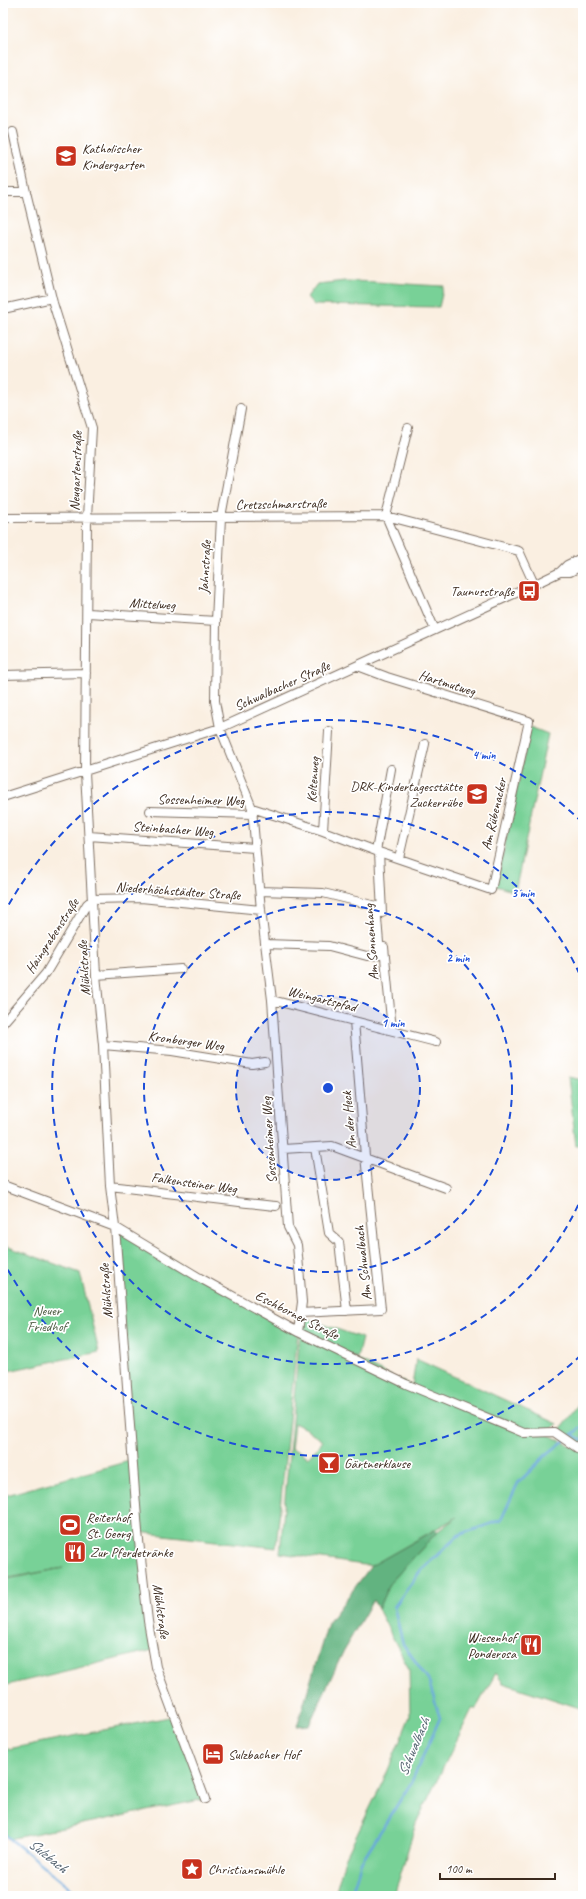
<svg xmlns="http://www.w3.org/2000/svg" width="586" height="1899" font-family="Caveat,sans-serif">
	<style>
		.green { fill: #78d197; stroke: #5a7e5a; fill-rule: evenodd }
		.forest { fill: #62b380; stroke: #4e6e4f }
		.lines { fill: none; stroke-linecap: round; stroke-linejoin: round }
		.stream { stroke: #69a8dc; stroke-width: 2.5 }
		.minor-casing { stroke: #7e6f62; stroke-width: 10 }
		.minor { stroke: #fff; stroke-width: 8 }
		.ring { fill: none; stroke: #1d4ed8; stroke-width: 2; stroke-dasharray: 7 5 }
		.labels { text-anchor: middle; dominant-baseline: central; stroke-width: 3.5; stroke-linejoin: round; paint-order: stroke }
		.poi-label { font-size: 14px; fill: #3b2a1e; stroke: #fff; text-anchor: start }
		.street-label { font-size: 14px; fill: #3b2a1e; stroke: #fff }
		.park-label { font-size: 14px; fill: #4d5c42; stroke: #fff }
		.water-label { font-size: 15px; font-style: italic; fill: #4d5c6a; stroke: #fff }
		.centre { fill: #1d4ed8; stroke: #fff; stroke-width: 2 }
		.ring-label { font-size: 12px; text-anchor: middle; font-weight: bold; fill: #1d4ed8; stroke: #fff; stroke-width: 3.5; stroke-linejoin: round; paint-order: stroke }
	</style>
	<rect width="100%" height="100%" fill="#fff"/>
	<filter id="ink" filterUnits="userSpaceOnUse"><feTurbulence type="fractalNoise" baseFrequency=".025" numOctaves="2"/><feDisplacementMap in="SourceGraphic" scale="8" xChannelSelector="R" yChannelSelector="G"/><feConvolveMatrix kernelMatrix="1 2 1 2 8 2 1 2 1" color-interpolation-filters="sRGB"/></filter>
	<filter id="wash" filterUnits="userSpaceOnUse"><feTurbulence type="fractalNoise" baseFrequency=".012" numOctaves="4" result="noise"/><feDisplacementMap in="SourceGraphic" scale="16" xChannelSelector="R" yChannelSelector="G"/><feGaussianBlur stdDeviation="0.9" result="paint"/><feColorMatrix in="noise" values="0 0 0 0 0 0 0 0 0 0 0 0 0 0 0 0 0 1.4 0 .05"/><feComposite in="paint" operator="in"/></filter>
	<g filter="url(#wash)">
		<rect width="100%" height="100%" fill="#faefe1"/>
		<path class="green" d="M345,281C378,281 411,285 444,286L439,307L314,305L307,297L317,284Z
			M530,727L548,734L515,892L496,886Z
			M568,1077L583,1080V1145L576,1146Z
			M115,1227L298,1332L276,1548L138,1532L153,1650L3,1686V1580L63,1568L3,1579V1496L129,1461Z
			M3,1245L80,1273L99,1352L3,1372Z
			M303,1317L362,1338L357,1358L303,1333Z
			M300,1332L412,1386L416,1359L557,1424L547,1434L583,1452V1709L503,1683L496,1673L475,1710L473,1707L416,1823L394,1896H327L336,1891L345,1859L386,1775L410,1716L409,1669L378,1609L389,1584L438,1531L457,1517L371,1566L280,1553ZM294,1423L308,1430L323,1441L308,1458L299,1451L291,1449Z
			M583,1399V1446L559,1431Z
			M174,1716L205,1799L9,1839L3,1833V1750Z"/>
		<path class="forest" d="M435,1530L438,1531L389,1584L378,1609L373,1600L345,1648L309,1725L297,1726L328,1623L371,1566Z"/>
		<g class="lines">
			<path class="stream" d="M572,1434L582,1440
				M3,1833L80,1896
				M351,1896L361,1862L411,1783L440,1718L428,1679L403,1644L394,1607L421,1570L459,1535L501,1520L518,1483L547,1454L583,1426"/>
		</g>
	</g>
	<g filter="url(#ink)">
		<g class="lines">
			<g class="minor-casing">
				<path id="minor" d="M13,132L26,192L53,303L92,428L87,518L85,772L96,975L103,1045L110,1186L115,1227L138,1532L148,1621L156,1667L205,1799
					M3,192H26
					M3,309L52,298
					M241,409L221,517L216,621L215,701L220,728L252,808L261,910L272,1000L288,1227L297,1245L302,1302L298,1332
					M408,428L386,516L435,630
					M3,518L386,516L519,551L534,584
					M560,572H570L583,565
					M88,613L216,621
					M3,675L86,673
					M3,797L220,728L527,588L560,572L567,565L583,557
					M252,808L323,831L376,851L491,890L529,721L387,677L358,666
					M150,811L253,814
					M323,831L329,731
					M89,836L255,848
					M376,851L391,769
					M379,852L382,913
					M399,858L425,744
					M260,891L323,893L376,906L380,955L367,956L329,946L265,944
					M384,947L392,1030
					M96,975L181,969
					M272,1000L436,1042
					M3,1023L46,973L87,904L93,899L141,898L261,910
					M103,1045L172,1051L252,1064L265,1062
					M315,1148L329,1233L339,1242L347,1311
					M283,1149L332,1146L446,1188
					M3,1185L115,1227L200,1278L298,1332L406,1384L524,1433L554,1432L583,1452
					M110,1186C165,1192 220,1201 276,1206
					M300,1313L381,1309L365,1156L354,1021"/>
			</g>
			<use href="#minor" class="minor"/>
		</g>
	</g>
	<circle cx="328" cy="1088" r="92" fill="#1d4ed8" fill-opacity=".12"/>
	<g class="ring">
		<circle cx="328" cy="1088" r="92"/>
		<circle cx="328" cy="1088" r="184"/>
		<path d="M583 1194A276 276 0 1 1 583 982"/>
		<path d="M581 1355A368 368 0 0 1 3 1261M3 915A368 368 0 0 1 581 821"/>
	</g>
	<defs>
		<g id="school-square" transform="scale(1.15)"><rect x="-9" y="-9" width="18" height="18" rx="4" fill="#c8321e" stroke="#fff"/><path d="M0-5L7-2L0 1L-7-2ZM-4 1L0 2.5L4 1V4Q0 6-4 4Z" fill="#fff"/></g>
		<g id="bus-square" transform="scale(1.15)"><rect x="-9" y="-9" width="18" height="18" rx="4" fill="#c8321e" stroke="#fff"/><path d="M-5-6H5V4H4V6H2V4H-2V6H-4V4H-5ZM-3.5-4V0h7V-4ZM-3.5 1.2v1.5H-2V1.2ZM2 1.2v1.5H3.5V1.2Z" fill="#fff"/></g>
		<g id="bar-square" transform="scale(1.15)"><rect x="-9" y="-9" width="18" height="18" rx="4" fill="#c8321e" stroke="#fff"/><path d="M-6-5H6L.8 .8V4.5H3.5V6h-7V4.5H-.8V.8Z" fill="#fff"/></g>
		<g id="stadium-square" transform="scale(1.15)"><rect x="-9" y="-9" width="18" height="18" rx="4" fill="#c8321e" stroke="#fff"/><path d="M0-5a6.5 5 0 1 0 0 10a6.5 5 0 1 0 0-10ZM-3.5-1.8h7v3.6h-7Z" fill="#fff"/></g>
		<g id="restaurant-square" transform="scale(1.15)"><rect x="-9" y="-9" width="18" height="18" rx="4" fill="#c8321e" stroke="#fff"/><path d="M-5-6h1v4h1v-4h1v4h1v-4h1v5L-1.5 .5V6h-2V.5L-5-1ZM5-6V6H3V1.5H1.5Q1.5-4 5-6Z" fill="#fff"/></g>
		<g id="hotel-square" transform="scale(1.15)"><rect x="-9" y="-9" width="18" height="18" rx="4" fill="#c8321e" stroke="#fff"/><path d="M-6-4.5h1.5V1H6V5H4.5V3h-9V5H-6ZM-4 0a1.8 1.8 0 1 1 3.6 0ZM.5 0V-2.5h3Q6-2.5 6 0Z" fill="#fff"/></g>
		<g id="sight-square" transform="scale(1.15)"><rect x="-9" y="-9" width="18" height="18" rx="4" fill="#c8321e" stroke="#fff"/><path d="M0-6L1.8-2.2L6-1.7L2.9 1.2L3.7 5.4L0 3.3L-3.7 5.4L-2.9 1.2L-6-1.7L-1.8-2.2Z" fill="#fff"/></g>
	</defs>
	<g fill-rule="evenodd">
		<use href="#school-square" x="66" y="156"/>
		<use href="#bus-square" x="529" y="591"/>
		<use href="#school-square" x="477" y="794"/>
		<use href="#bar-square" x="329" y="1463"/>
		<use href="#stadium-square" x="70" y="1525"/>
		<use href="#restaurant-square" x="75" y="1552"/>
		<use href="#restaurant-square" x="531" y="1645"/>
		<use href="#hotel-square" x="213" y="1754"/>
		<use href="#sight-square" x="192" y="1869"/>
	</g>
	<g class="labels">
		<g class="poi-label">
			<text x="82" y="148">Katholischer<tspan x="82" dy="16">Kindergarten</tspan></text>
			<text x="514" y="591" text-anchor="end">Taunusstraße</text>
			<text x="462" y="786" text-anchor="end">DRK-Kindertagesstätte<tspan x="462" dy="16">Zuckerrübe</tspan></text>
			<text x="344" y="1463">Gärtnerklause</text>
			<text x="86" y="1517">Reiterhof<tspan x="86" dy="16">St. Georg</tspan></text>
			<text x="90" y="1552">Zur Pferdetränke</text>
			<text x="516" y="1637" text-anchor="end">Wiesenhof<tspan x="516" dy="16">Ponderosa</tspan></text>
			<text x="228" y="1754">Sulzbacher Hof</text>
			<text x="208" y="1869">Christiansmühle</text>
		</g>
		<g class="street-label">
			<text transform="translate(76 471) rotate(-88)">Neugartenstraße</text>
			<text transform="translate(281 504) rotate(-1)">Cretzschmarstraße</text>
			<text transform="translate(205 567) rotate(-87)">Jahnstraße</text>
			<text transform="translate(152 604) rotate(3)">Mittelweg</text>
			<text transform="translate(447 683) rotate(17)">Hartmutweg</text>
			<text transform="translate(282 686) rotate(-24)">Schwalbacher Straße</text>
			<text transform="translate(313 780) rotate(-86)">Keltenweg</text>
			<text transform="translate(201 800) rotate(1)">Sossenheimer Weg</text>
			<text transform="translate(494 814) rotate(-77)">Am Rübenacker</text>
			<text transform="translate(173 829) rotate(4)">Steinbacher Weg</text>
			<text transform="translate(178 891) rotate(4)">Niederhöchstädter Straße</text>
			<text transform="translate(52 936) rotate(-57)">Haingrabenstraße</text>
			<text transform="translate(371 942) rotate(-94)">Am Sonnenhang</text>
			<text transform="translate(84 968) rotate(-93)">Mühlstraße</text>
			<text transform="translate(322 999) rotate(14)">Weingartspfad</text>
			<text transform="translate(186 1041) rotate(8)">Kronberger Weg</text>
			<text transform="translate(349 1120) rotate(-95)">An der Heck</text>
			<text transform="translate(269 1140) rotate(-94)">Sossenheimer Weg</text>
			<text transform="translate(194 1183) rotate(8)">Falkensteiner Weg</text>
			<text transform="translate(363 1263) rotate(-96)">Am Schwalbach</text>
			<text transform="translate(106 1291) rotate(-94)">Mühlstraße</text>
			<text transform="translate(297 1315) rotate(27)">Eschborner Straße</text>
			<text transform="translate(161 1611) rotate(82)">Mühlstraße</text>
		</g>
		<g class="park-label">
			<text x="47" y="1310">Neuer<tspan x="47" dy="16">Friedhof</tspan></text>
		</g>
		<g class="water-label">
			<text transform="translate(414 1747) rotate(-67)">Schwalbach</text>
			<text transform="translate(48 1856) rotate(39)">Sulzbach</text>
		</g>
	</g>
	<circle cx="328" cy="1088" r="6" class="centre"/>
	<g class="ring-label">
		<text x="484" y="759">4 min</text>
		<text x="523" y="897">3 min</text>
		<text x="458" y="962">2 min</text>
		<text x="393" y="1027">1 min</text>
	</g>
	<rect width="586" height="1899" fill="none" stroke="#fff" stroke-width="16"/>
	<path d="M440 1873v6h115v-6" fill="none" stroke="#3b2a1e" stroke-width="2"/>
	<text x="446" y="1873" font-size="12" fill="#3b2a1e" stroke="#ffffff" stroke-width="3" paint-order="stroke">100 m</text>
</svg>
